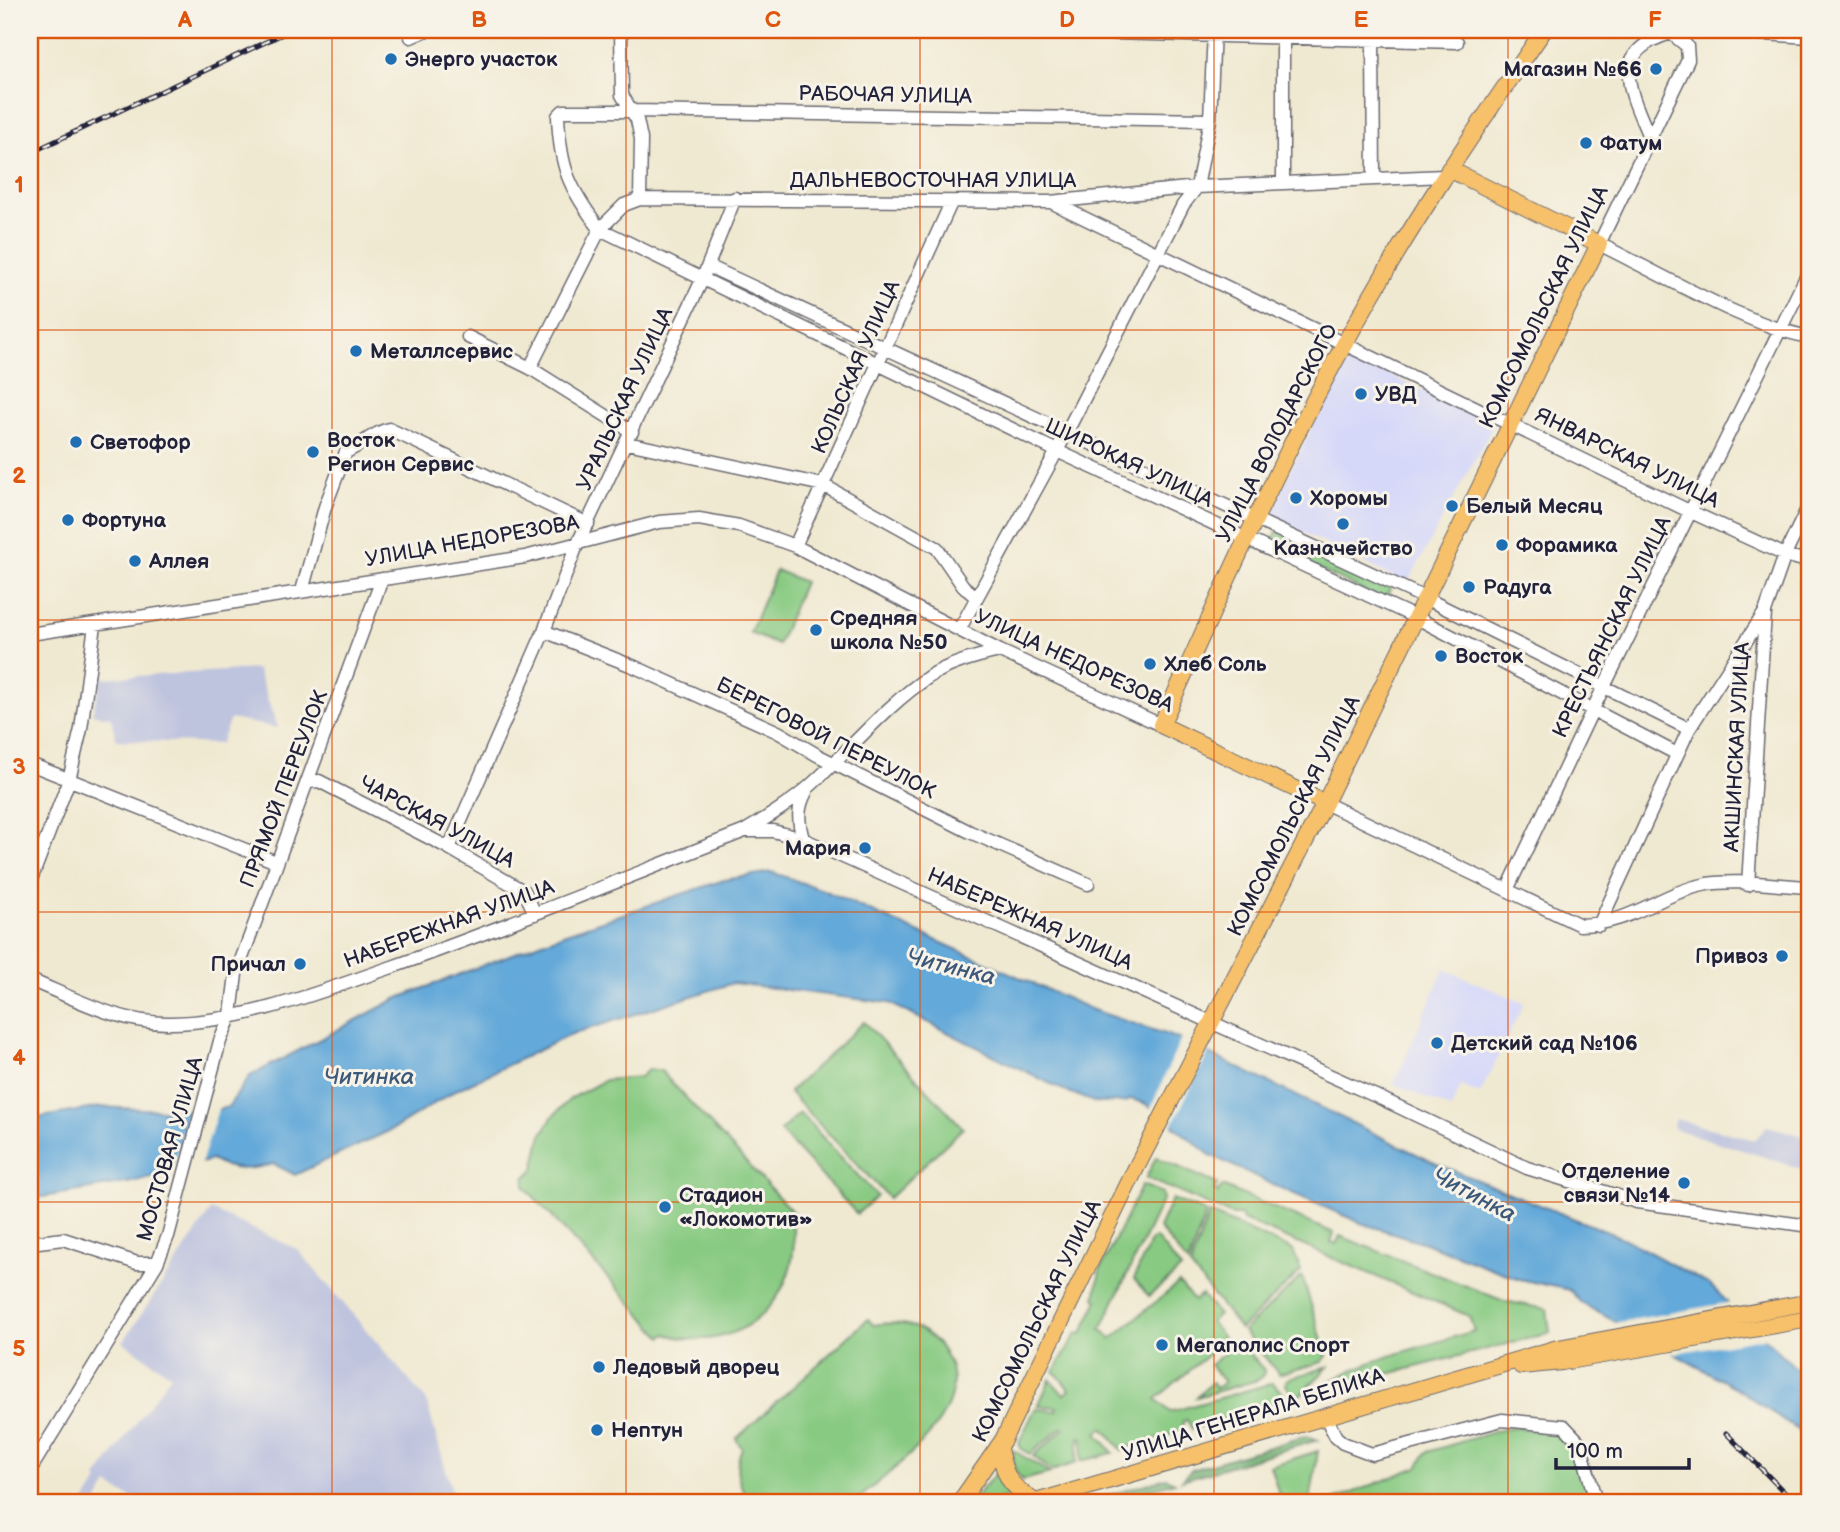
<svg xmlns="http://www.w3.org/2000/svg" width="1840" height="1532" font-family="'Balsamiq Sans',sans-serif">
	<style>
		.built { fill: #d6d8f9 }
		.industrial { fill: #bec3de }
		.green { fill: #88ca82; stroke: #55765e; stroke-width: 2 }
		.forest { fill: #6eae70; stroke: #486856; stroke-width: 2 }
		.water { fill: #63a9d9; stroke: #42668a; stroke-width: 2 }
		.pier { fill: #f0e9d1 }
		.lines { fill: none; stroke-linecap: round; stroke-linejoin: round }
		.minor-casing { stroke: #6a6870; stroke-width: 15 }
		.major-casing { stroke: #6a6870; stroke-width: 18 }
		.minor { stroke: #fff; stroke-width: 12 }
		.major { stroke: #f7c06b; stroke-width: 16 }
		.rail-casing { stroke: #22223b; stroke-width: 5 }
		.rail { stroke: #f7f3e8; stroke-width: 2.5; stroke-dasharray: 8; stroke-linecap: butt }
		.grid { fill: none; stroke: #de560e; stroke-width: 2; stroke-opacity: 0.55 }
		.poi-dot { fill: #1f6fb2; stroke: #f7f3e8; stroke-width: 2.5 }
		.labels { text-anchor: middle; dominant-baseline: central; stroke-width: 6; stroke-linejoin: round; paint-order: stroke }
		.poi-label { font-size: 21px; font-weight: bold; fill: #22223b; stroke: #f7f3e8; text-anchor: start }
		.street-label { font-size: 21px; fill: #22223b; stroke: #f7f3e8 }
		.water-label { font-size: 23px; font-style: italic; fill: #3c587a; stroke: #f7f3e8 }
		.neatline { fill: none; stroke: #de560e; stroke-width: 2.5 }
		.grid-label { font-size: 23px; text-anchor: middle; font-weight: bold; fill: #de560e }
	</style>
	<rect width="100%" height="100%" fill="#f7f3e8"/>
	<filter id="ink" filterUnits="userSpaceOnUse"><feTurbulence type="fractalNoise" baseFrequency=".0143" numOctaves="2"/><feDisplacementMap in="SourceGraphic" scale="14" xChannelSelector="R" yChannelSelector="G"/><feConvolveMatrix kernelMatrix="1 2 1 2 8 2 1 2 1" color-interpolation-filters="sRGB"/></filter>
	<filter id="wash" filterUnits="userSpaceOnUse"><feTurbulence type="fractalNoise" baseFrequency=".00686" numOctaves="4" result="noise"/><feDisplacementMap in="SourceGraphic" scale="28" xChannelSelector="R" yChannelSelector="G"/><feGaussianBlur stdDeviation="1.57" result="paint"/><feColorMatrix in="noise" values="0 0 0 0 0 0 0 0 0 0 0 0 0 0 0 0 0 1.4 0 .05"/><feComposite in="paint" operator="in"/></filter>
	<g filter="url(#wash)">
		<rect width="100%" height="100%" fill="#f0e9d1"/>
		<path class="built" d="M1348,356L1494,424L1407,584L1268,515Z
			M1444,969L1524,1003L1480,1094L1461,1086L1451,1109L1394,1084Z"/>
		<path class="industrial" d="M257,669L278,728L230,719L220,744L116,740L111,717L92,714L102,678Z
			M1675,1119L1755,1140L1767,1126L1810,1138V1155L1802,1169L1672,1128Z
			M211,1210L297,1249L426,1400L455,1502H139L108,1485L97,1502H85L99,1480L96,1478L171,1375L123,1342Z"/>
		<path class="green" d="M1277,531L1392,585L1384,601L1270,546Z
			M776,570L804,582L778,645L750,633Z
			M864,1022L963,1128L889,1198L789,1092Z
			M649,1069L661,1071L797,1217L792,1221C805,1296 741,1358 666,1334L662,1337L525,1187V1178L534,1169L542,1134L553,1116L570,1099L605,1080L640,1077Z
			M800,1113L877,1196L857,1214L780,1131Z
			M1156,1157L1217,1184L1214,1191L1218,1193L1222,1186L1334,1233L1331,1242L1336,1244L1340,1236L1504,1301L1547,1309L1550,1333L1317,1392C1349,1362 1431,1345 1474,1331L1469,1316L1243,1220L1241,1215H1232L1146,1178Z
			M1142,1185L1162,1193L1163,1199L1101,1329L1111,1339L1179,1283L1194,1301L1202,1295L1218,1315L1211,1322L1225,1340L1156,1399L1170,1412L1273,1383L1288,1399L1192,1429L1187,1420L1183,1421L1182,1431L1122,1450L1103,1428L1097,1433L1113,1453L1081,1461L1083,1438L1079,1437L1076,1463L1052,1471L1033,1456L1064,1429L1062,1427L1030,1454L1021,1449L1019,1442L1035,1409L1057,1411V1407L1038,1406L1050,1379L1064,1395L1070,1390L1054,1371L1077,1333L1081,1335L1098,1300L1095,1298L1100,1270Z
			M1172,1199L1206,1212L1188,1264L1159,1228Z
			M1209,1213L1293,1250L1301,1271L1240,1329L1190,1266Z
			M1156,1238L1181,1269L1149,1296L1134,1279L1150,1242Z
			M1302,1276L1327,1356L1322,1362L1279,1374L1243,1331Z
			M868,1319L873,1325C898,1321 920,1323 937,1343C990,1405 897,1464 855,1502H749C738,1482 733,1469 742,1448L736,1439Z
			M1239,1342L1264,1370V1375L1258,1380L1197,1397L1212,1382L1216,1388L1224,1382L1210,1365Z
			M1328,1367L1299,1396L1293,1394L1285,1384L1289,1378Z
			M1510,1427C1584,1437 1573,1430 1591,1502H1329L1418,1467L1427,1452Z
			M1013,1450L1050,1473L1022,1480L1014,1468Z
			M1318,1451L1310,1502L1286,1499L1281,1502H1252L1279,1494L1270,1466Z
			M1001,1467L1015,1494L990,1502H971Z"/>
		<path class="forest" d="M1306,1436L1318,1440L1182,1480L1191,1470Z
			M1166,1478L1175,1482L1109,1502H1086Z"/>
		<path class="water" d="M771,872L823,890L1093,1010L1177,1038L1437,1164L1625,1239L1710,1285L1805,1377L1810,1376V1438L1735,1387L1581,1303L1570,1290L1519,1279L1425,1243L1361,1223L1276,1186L1210,1155L1146,1104L1131,1099L1125,1102L1096,1103L1059,1088L889,1003L733,983L572,1034L456,1090L395,1128L295,1175L274,1164C250,1170 233,1172 211,1160L138,1181L30,1199V1119L100,1107L209,1112L228,1107L250,1076L396,999L566,933L724,880Z"/>
		<path class="pier" d="M1182,1036L1210,1050L1170,1129L1149,1112Z
			M219,1106L200,1167L171,1175L189,1108Z
			M1732,1302L1768,1337L1670,1354L1614,1323Z"/>
	</g>
	<g filter="url(#ink)">
		<g class="lines">
			<g class="minor-casing">
				<path id="minor" d="M621,30L622,95L637,120L641,139L640,199
					M835,30H947
					M995,30L1457,42
					M1747,33L1810,37
					M411,37L427,30
					M1373,42L1374,178
					M1210,120L632,111H563L558,116C560,168 569,188 600,229L1057,451L1417,618L1677,754
					M1650,139C1631,93 1606,52 1671,33L1687,46L1688,60L1599,244C1657,272 1749,327 1810,337
					M1283,183V39
					M1051,202L1689,511L1785,555L1810,562
					M708,266L1427,599L1689,729
					M468,337L530,368L632,432
					M530,368L600,229L624,205L640,199L1050,202L1197,187L1444,176
					M627,443L823,485L937,548L963,586L976,597
					M795,546L951,203
					M302,591L325,507L346,452C362,445 372,433 389,429L588,524
					M959,630L1057,451L1183,205L1197,187L1210,120L1214,30
					M544,631L635,667L778,732L819,756L970,832L1088,884
					M30,634L525,557L659,522L699,519L739,526L795,546L1000,651L1161,725
					M30,764L276,862
					M309,782L319,781L449,848L525,892L535,914
					M1325,803L1580,925C1633,924 1659,893 1707,884C1739,879 1778,886 1810,887
					M745,831C768,817 791,803 811,785C851,749 885,706 930,676C951,663 977,656 1000,651
					M803,839C798,821 797,808 806,792
					M449,848L544,631L577,545L702,280L735,198
					M30,882L69,780L81,729L95,625
					M1748,885L1765,613
					M1507,890L1593,709L1810,269
					M1599,925L1689,729L1765,612L1785,555L1810,503
					M30,980C76,999 120,1024 171,1023C246,1022 322,991 392,967C511,925 627,877 745,831H773L803,839L1380,1098L1527,1168L1637,1202L1810,1226
					M30,1243L63,1239L137,1263H157
					M1325,1416L1336,1437L1343,1443L1372,1454L1502,1420L1564,1426L1580,1443L1596,1502
					M30,1470L157,1263L168,1236L220,1041L231,1015L236,974L382,579"/>
			</g>
			<g class="major-casing">
				<path id="major" d="M1325,803L1161,725C1220,597 1276,466 1345,343C1404,234 1474,131 1544,30
					M1521,1366L1562,1362L1810,1319
					M999,1449C1006,1480 1009,1484 1035,1502
					M960,1502L1003,1440L1136,1168L1325,803L1599,244L1449,169
					M1036,1502L1558,1348L1810,1302"/>
			</g>
			<use href="#minor" class="minor"/>
			<use href="#major" class="major"/>
			<g class="rail-casing">
				<path id="rail" d="M30,153L291,30
					M1726,1433L1794,1502
					M1763,1500L1766,1502"/>
			</g>
			<use href="#rail" class="rail"/>
		</g>
	</g>
	<path class="grid" d="M332,30V1502M626,30V1502M920,30V1502M1214,30V1502M1508,30V1502M30,330H1810M30,620H1810M30,912H1810M30,1202H1810"/>
	<g class="poi-dot">
		<circle cx="391" cy="59" r="7"/>
		<circle cx="1656" cy="69" r="7"/>
		<circle cx="1586" cy="143" r="7"/>
		<circle cx="356" cy="351" r="7"/>
		<circle cx="1361" cy="394" r="7"/>
		<circle cx="76" cy="442" r="7"/>
		<circle cx="313" cy="452" r="7"/>
		<circle cx="1296" cy="498" r="7"/>
		<circle cx="1452" cy="506" r="7"/>
		<circle cx="68" cy="520" r="7"/>
		<circle cx="1343" cy="524" r="7"/>
		<circle cx="1502" cy="545" r="7"/>
		<circle cx="135" cy="561" r="7"/>
		<circle cx="1469" cy="587" r="7"/>
		<circle cx="816" cy="630" r="7"/>
		<circle cx="1441" cy="656" r="7"/>
		<circle cx="1150" cy="664" r="7"/>
		<circle cx="865" cy="848" r="7"/>
		<circle cx="1782" cy="956" r="7"/>
		<circle cx="300" cy="964" r="7"/>
		<circle cx="1437" cy="1043" r="7"/>
		<circle cx="1684" cy="1183" r="7"/>
		<circle cx="665" cy="1207" r="7"/>
		<circle cx="1162" cy="1345" r="7"/>
		<circle cx="599" cy="1367" r="7"/>
		<circle cx="597" cy="1430" r="7"/>
	</g>
	<g class="labels">
		<g class="poi-label">
			<text x="405" y="59">Энерго участок</text>
			<text x="1642" y="69" text-anchor="end">Магазин №66</text>
			<text x="1600" y="143">Фатум</text>
			<text x="370" y="351">Металлсервис</text>
			<text x="1375" y="394">УВД</text>
			<text x="327" y="440">Восток<tspan x="327" dy="24">Регион Сервис</tspan></text>
			<text x="90" y="442">Светофор</text>
			<text x="1310" y="498">Хоромы</text>
			<text x="1466" y="506">Белый Месяц</text>
			<text x="82" y="520">Фортуна</text>
			<text x="1516" y="545">Форамика</text>
			<text x="1343" y="548" text-anchor="middle">Казначейство</text>
			<text x="149" y="561">Аллея</text>
			<text x="1483" y="587">Радуга</text>
			<text x="830" y="618">Средняя<tspan x="830" dy="24">школа №50</tspan></text>
			<text x="1455" y="656">Восток</text>
			<text x="1164" y="664">Хлеб Соль</text>
			<text x="851" y="848" text-anchor="end">Мария</text>
			<text x="1768" y="956" text-anchor="end">Привоз</text>
			<text x="286" y="964" text-anchor="end">Причал</text>
			<text x="1451" y="1043">Детский сад №106</text>
			<text x="1670" y="1171" text-anchor="end">Отделение<tspan x="1670" dy="24">связи №14</tspan></text>
			<text x="679" y="1195">Стадион<tspan x="679" dy="24">«Локомотив»</tspan></text>
			<text x="1176" y="1345">Мегаполис Спорт</text>
			<text x="613" y="1367">Ледовый дворец</text>
			<text x="611" y="1430">Нептун</text>
		</g>
		<g class="street-label">
			<text transform="translate(885 95) rotate(1)">РАБОЧАЯ УЛИЦА</text>
			<text x="933" y="180">ДАЛЬНЕВОСТОЧНАЯ УЛИЦА</text>
			<text transform="translate(1544 307) rotate(-64)">КОМСОМОЛЬСКАЯ УЛИЦА</text>
			<text transform="translate(856 367) rotate(-66)">КОЛЬСКАЯ УЛИЦА</text>
			<text transform="translate(625 399) rotate(-65)">УРАЛЬСКАЯ УЛИЦА</text>
			<text transform="translate(1277 433) rotate(-63)">УЛИЦА ВОЛОДАРСКОГО</text>
			<text transform="translate(1627 458) rotate(26)">ЯНВАРСКАЯ УЛИЦА</text>
			<text transform="translate(1129 463) rotate(25)">ШИРОКАЯ УЛИЦА</text>
			<text transform="translate(472 541) rotate(-10)">УЛИЦА НЕДОРЕЗОВА</text>
			<text transform="translate(1612 627) rotate(-64)">КРЕСТЬЯНСКАЯ УЛИЦА</text>
			<text transform="translate(1074 661) rotate(25)">УЛИЦА НЕДОРЕЗОВА</text>
			<text transform="translate(826 738) rotate(27)">БЕРЕГОВОЙ ПЕРЕУЛОК</text>
			<text transform="translate(1737 747) rotate(-87)">АКШИНСКАЯ УЛИЦА</text>
			<text transform="translate(284 789) rotate(-69)">ПРЯМОЙ ПЕРЕУЛОК</text>
			<text transform="translate(1294 816) rotate(-63)">КОМСОМОЛЬСКАЯ УЛИЦА</text>
			<text transform="translate(437 822) rotate(28)">ЧАРСКАЯ УЛИЦА</text>
			<text transform="translate(1030 919) rotate(24)">НАБЕРЕЖНАЯ УЛИЦА</text>
			<text transform="translate(449 924) rotate(-20)">НАБЕРЕЖНАЯ УЛИЦА</text>
			<text transform="translate(170 1149) rotate(-74)">МОСТОВАЯ УЛИЦА</text>
			<text transform="translate(1037 1321) rotate(-64)">КОМСОМОЛЬСКАЯ УЛИЦА</text>
			<text transform="translate(1253 1415) rotate(-17)">УЛИЦА ГЕНЕРАЛА БЕЛИКА</text>
		</g>
		<g class="water-label">
			<text transform="translate(951 967) rotate(14)">Читинка</text>
			<text x="369" y="1077">Читинка</text>
			<text transform="translate(1474 1195) rotate(28)">Читинка</text>
		</g>
	</g>
	<rect width="1840" height="1532" fill="none" stroke="#f7f3e8" stroke-width="77"/>
	<path d="M1556 1458v10h133v-10" fill="none" stroke="#22223b" stroke-width="3.5"/>
	<text x="1567" y="1458" font-size="21" fill="#22223b" stroke="#f7f3e8" stroke-width="5" paint-order="stroke">100 m</text>
	<rect x="38" y="38" width="1763" height="1456" class="neatline"/>
	<g class="grid-label">
		<text x="185" y="27">A</text>
		<text x="479" y="27">B</text>
		<text x="773" y="27">C</text>
		<text x="1067" y="27">D</text>
		<text x="1361" y="27">E</text>
		<text x="1655" y="27">F</text>
		<text x="19" y="192">1</text>
		<text x="19" y="483">2</text>
		<text x="19" y="774">3</text>
		<text x="19" y="1065">4</text>
		<text x="19" y="1356">5</text>
	</g>
</svg>
